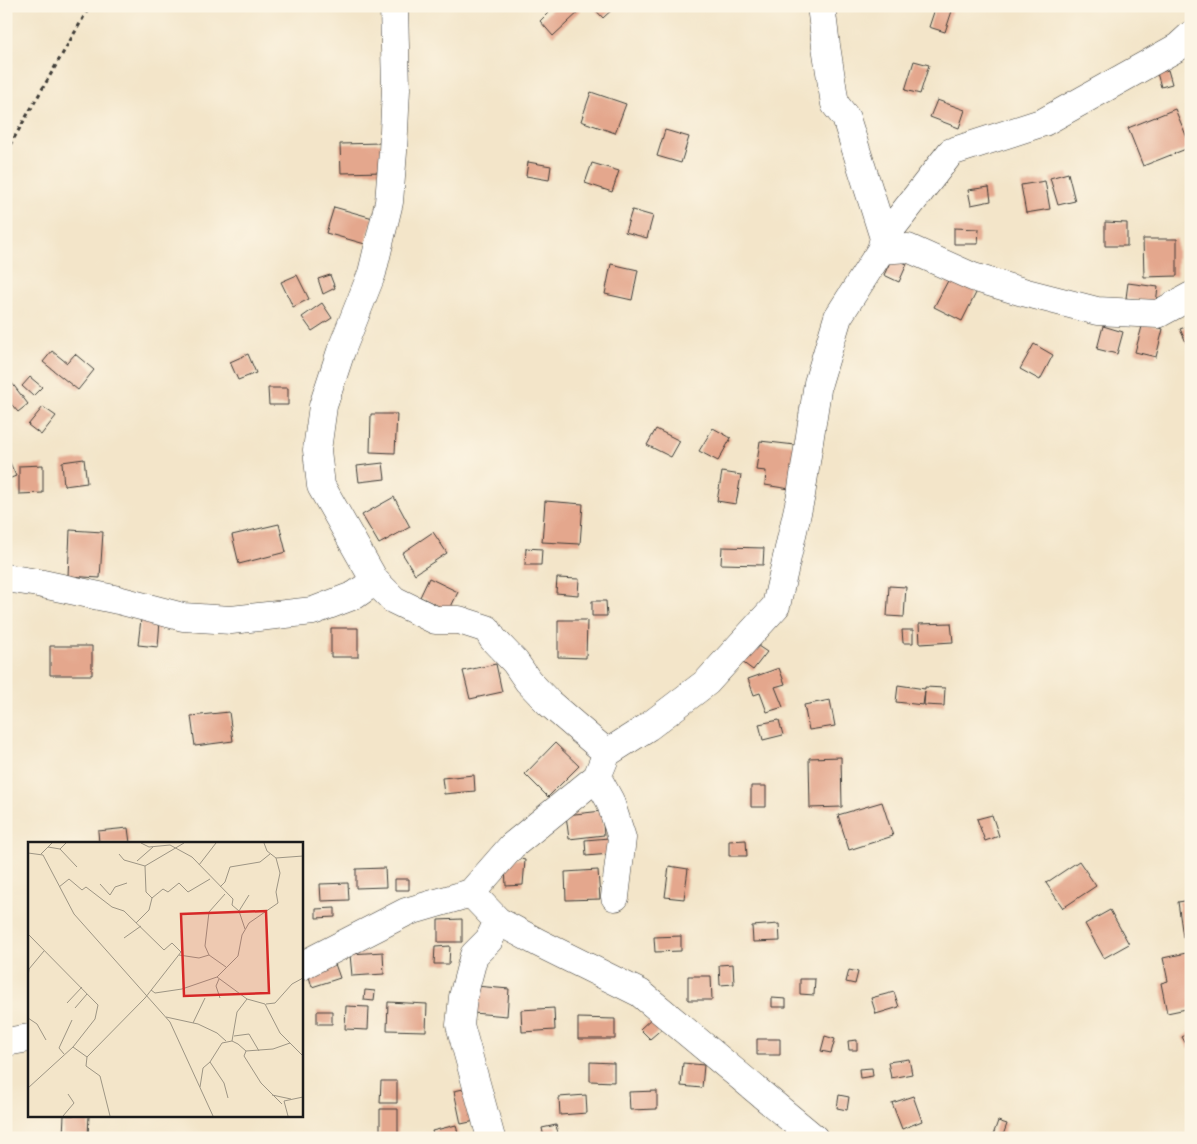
<svg xmlns="http://www.w3.org/2000/svg" width="1197" height="1144" font-family="'Balsamiq Sans',sans-serif">
	<style>
		.building { fill: #e4a78d }
		.lines { fill: none; stroke-linecap: round; stroke-linejoin: round }
		.minor-casing { stroke: #3c3a36; stroke-width: 29 }
		.path { stroke: #3c3a36; stroke-width: 3; stroke-dasharray: 4 4; stroke-linecap: butt }
		.minor { stroke: #fff; stroke-width: 28 }
		.inset-road { fill: none; stroke: #9d9584; stroke-width: 1 }
		.view { fill: #d62828; fill-opacity: 0.15; stroke: #d62828; stroke-width: 2.5 }
		.inset-edge { fill: none; stroke: #1c1c1c; stroke-width: 2.5 }
	</style>
	<rect width="100%" height="100%" fill="#fcf5e5"/>
	<filter id="ink" filterUnits="userSpaceOnUse"><feTurbulence type="fractalNoise" baseFrequency=".02" numOctaves="2"/><feDisplacementMap in="SourceGraphic" scale="10" xChannelSelector="R" yChannelSelector="G"/><feConvolveMatrix kernelMatrix="1 2 1 2 8 2 1 2 1" color-interpolation-filters="sRGB"/></filter>
	<filter id="wash" filterUnits="userSpaceOnUse"><feTurbulence type="fractalNoise" baseFrequency=".0096" numOctaves="4" result="noise"/><feDisplacementMap in="SourceGraphic" scale="20" xChannelSelector="R" yChannelSelector="G"/><feGaussianBlur stdDeviation="1.12" result="paint"/><feColorMatrix in="noise" values="0 0 0 0 0 0 0 0 0 0 0 0 0 0 0 0 0 1.4 0 .05"/><feComposite in="paint" operator="in"/></filter>
	<g filter="url(#wash)">
		<rect width="100%" height="100%" fill="#f3e5c9"/>
		<g id="blocks">
			<path class="building" d="M555,6H577L581,10L553,36L540,21Z
				M592,6H616L603,18Z
				M936,6H948L953,8L945,32L929,27Z
				M914,61L929,65L920,94L905,90Z
				M1168,70L1172,84L1161,87L1157,73Z
				M591,92L626,104L615,133L581,121Z
				M937,100L965,110L959,128L930,117Z
				M1175,109L1191,147L1143,166L1128,128Z
				M665,130L689,137L681,163L657,156Z
				M381,143L383,172L341,173L340,144Z
				M528,162L551,166L549,180L526,176Z
				M592,163L619,171L612,192L585,183Z
				M1068,173L1075,201L1058,205L1050,178Z
				M1045,181L1050,209L1026,213L1021,185Z
				M989,187L991,201L971,205L968,190Z
				M334,207L373,218L365,244L326,233Z
				M632,210L653,216L647,238L625,232Z
				M1105,222L1127,223V246H1105Z
				M954,228L979,229L978,244H954Z
				M1143,239H1177V276L1144,277Z
				M892,258L907,264L899,282L884,275Z
				M611,264L638,270L632,300L605,294Z
				M297,275L309,299L293,307L281,282Z
				M330,275L335,288L323,294L318,279Z
				M950,277L977,291L962,321L934,307Z
				M1128,283L1158,287L1156,303L1126,298Z
				M322,303L332,318L312,331L302,317Z
				M1143,323L1163,329L1156,357L1135,352Z
				M1191,325V353L1180,329Z
				M1103,326L1123,332L1117,354L1097,349Z
				M1034,344L1053,355L1040,380L1020,369Z
				M52,351L67,363L75,354L94,370L78,390L43,362Z
				M248,354L256,373L238,380L230,362Z
				M30,377L42,387L33,396L22,386Z
				M8,378L28,404L18,412L6,398V379Z
				M268,388H288V405H269Z
				M43,407L56,416L41,435L28,425Z
				M371,414H397L395,453L370,452Z
				M713,428L731,438L718,461L699,451Z
				M656,429L680,441L671,457L647,445Z
				M760,441L795,445L790,489L765,485L766,471L756,470Z
				M6,454L16,476L6,480Z
				M84,459L87,483L64,486L62,462Z
				M383,463L385,479L359,482L357,466Z
				M43,465V493L19,494V466Z
				M722,472L741,475L736,504L717,501Z
				M394,497L410,527L379,544L362,515Z
				M545,501L583,504L580,544L542,542Z
				M279,524L286,552L239,564L232,535Z
				M70,530L103,532L100,578L68,576Z
				M433,532L447,553L415,574L402,553Z
				M722,547L764,548L763,565L721,564Z
				M526,548L542,549L541,565H525Z
				M429,578L458,592L449,611L420,597Z
				M557,578L579,579L578,595L556,593Z
				M889,586L906,587L904,617L887,616Z
				M592,601H606L607,616H592Z
				M141,619L160,621L158,647L138,645Z
				M558,620H587L586,658L558,657Z
				M951,623L953,642L920,644L919,624Z
				M331,628H358V657H331Z
				M902,630H913V643H903Z
				M755,644L767,652L753,670L742,662Z
				M50,646H92V675H50Z
				M496,664L502,692L470,699L463,671Z
				M779,668L785,684L775,687L783,707L767,712L760,693L754,695L748,679Z
				M898,685L925,689V687L945,688L944,706L924,705L925,691L923,705L896,702Z
				M830,700L835,726L809,730L804,705Z
				M229,712L233,741L195,746L191,716Z
				M779,720L783,735L763,740L759,724Z
				M555,743L579,766L548,797L525,774Z
				M841,757L842,807L810,808L809,758Z
				M474,775L475,791L444,794L442,778Z
				M751,786H766V807H751Z
				M882,802L893,836L849,850L838,815Z
				M602,811L604,835L569,839L566,815Z
				M992,815L999,836L985,841L977,819Z
				M128,828L130,843H99L98,831Z
				M609,838L610,854L586,856L585,840Z
				M746,840L747,856H729V841Z
				M516,858L525,860L523,885L506,886L505,866Z
				M1079,861L1096,886L1063,908L1046,883Z
				M669,866L688,869L684,899L665,897Z
				M385,868L386,887L356,888V869Z
				M598,870L600,899L566,900L565,872Z
				M395,879H409V890H395Z
				M348,883L349,900L321,901L320,884Z
				M1191,900V936L1183,937L1178,902Z
				M335,908V917L316,918V909Z
				M1110,910L1129,944L1104,958L1085,924Z
				M462,919V942H438V920Z
				M779,924L780,941L753,942L752,926Z
				M681,936V951L655,952L654,937Z
				M450,946L449,964H434L435,947Z
				M383,952L384,974L352,976L350,954Z
				M1191,952V1008L1167,1013L1161,983L1168,981L1163,958Z
				M334,961L340,978L312,987L307,970Z
				M733,964L734,984L720,985L719,965Z
				M849,970L858,972L855,984L846,982Z
				M688,976H711L712,1000H688Z
				M800,979H815L814,995L800,994Z
				M476,986L509,989L507,1016L473,1013Z
				M365,990L375,991L374,1001L364,1000Z
				M894,992L899,1007L876,1014L871,998Z
				M772,998L786,999V1007H772Z
				M388,1002L427,1004L426,1031L387,1030Z
				M346,1006L369,1007L368,1030L345,1029Z
				M554,1008L555,1030L522,1032L521,1010Z
				M317,1011H332V1024H317Z
				M654,1016L664,1027L650,1039L640,1029Z
				M578,1018L615,1019V1039H578Z
				M1191,1032V1048L1189,1049L1182,1037Z
				M825,1036L835,1039L831,1053L821,1051Z
				M757,1039H780V1055H757Z
				M857,1040V1050H849L848,1041Z
				M909,1059L912,1074L891,1078L888,1062Z
				M590,1062L614,1063V1082L590,1081Z
				M683,1063L704,1065L702,1088L681,1086Z
				M872,1068L873,1076L860,1078L859,1069Z
				M381,1081H397V1103H380Z
				M473,1087L480,1120L461,1124L454,1091Z
				M657,1091V1109L630,1110L629,1092Z
				M586,1095L587,1113L560,1115L559,1097Z
				M839,1095L849,1097L847,1110L837,1108Z
				M913,1096L922,1121L902,1129L892,1103Z
				M380,1109H398V1136H380Z
				M64,1115H89L88,1136L63,1135Z
				M998,1121L1007,1124L1002,1138L993,1135Z
				M456,1125L459,1138H434L432,1131Z
				M556,1125L559,1138H544L542,1128Z"/>
		</g>
	</g>
	<g filter="url(#ink)">
		<use href="#blocks" fill-opacity="0" stroke="#3c3a36" stroke-width="1"/>
		<g class="lines">
			<g class="minor-casing">
				<path id="minor" d="M394,6L396,89L393,152L389,202L372,273L341,351L323,406L317,450L321,486L375,581L394,600L435,620H459L487,629L493,639L515,662L528,681L549,703L607,753
					M821,6L826,46L835,104L846,118L884,238
					M881,250L908,248L973,277L1023,292L1097,311L1158,314L1191,296
					M6,578L38,583L118,600L183,617L231,620L313,611L355,595L375,581
					M597,777L610,801L622,838L615,897
					M471,893L512,846L597,777L607,753L648,727L707,682L776,606L801,495L818,383L838,317L881,250L884,238L951,152L1044,122L1178,47L1191,35
					M301,966L406,912L471,893L498,921L539,943L640,993L814,1138
					M6,1042L29,1038
					M491,1138L460,1025L463,997L474,955L489,940L498,921"/>
			</g>
			<path class="path" d="M6,152L90,6"/>
			<use href="#minor" class="minor"/>
		</g>
	</g>
	<g transform="translate(28 842)">
		<rect width="275" height="275" fill="#f3e5c9"/>
		<path class="inset-road" d="M113,1L121,5L142,3L164,15L205,57L204,63L211,69L217,87M236,1L239,9L248,16L275,14M20,5L32,7L38,1M32,7L49,25M0,11L15,13L46,72L142,180L185,274M13,12L24,1M91,12L96,18L117,24L156,1M109,19L125,5M171,23L188,1M117,24L118,50L124,56M72,42L82,53L87,45L99,41M192,45L197,40L202,25L232,20L242,12M197,52L181,70L177,104L181,113L198,125M211,69L221,53M108,81L121,68L124,56L135,47L140,50L151,41L160,50L182,37M0,92L70,163L67,177L45,205M96,96L113,84M151,113L171,116L181,113M0,135L1,127L16,109M189,135L210,114L214,93L221,81L250,61L248,50L252,31L248,16M191,137L188,144L192,156M123,148L127,151L154,147L189,135L219,157L237,162L252,191L275,214M39,161L54,145M238,162L247,161L264,142L275,136M47,166L59,152M138,175L170,182L189,191L198,199M0,176L9,182L18,198M165,181L177,156M206,194L221,192L231,209M204,199L209,170L219,157M218,209L245,207L262,201M36,212L31,206L44,178M59,215L58,224L72,234L82,274M182,220L194,201L204,199L210,202L218,209L216,214L233,241L254,262M172,245L175,226L182,220L196,241L200,256M0,246L45,205L59,215L117,156L153,110L144,101L136,108L96,69L84,65L58,45L54,48L41,37L31,45M244,253L263,257M35,274L46,261L40,252M260,274L256,259L275,255"/>
		<path class="view" d="M238,69L241,151L156,154L153,72Z"/>
		<rect width="275" height="275" class="inset-edge"/>
	</g>
	<rect width="1197" height="1144" fill="none" stroke="#fcf5e5" stroke-width="25"/>
</svg>
